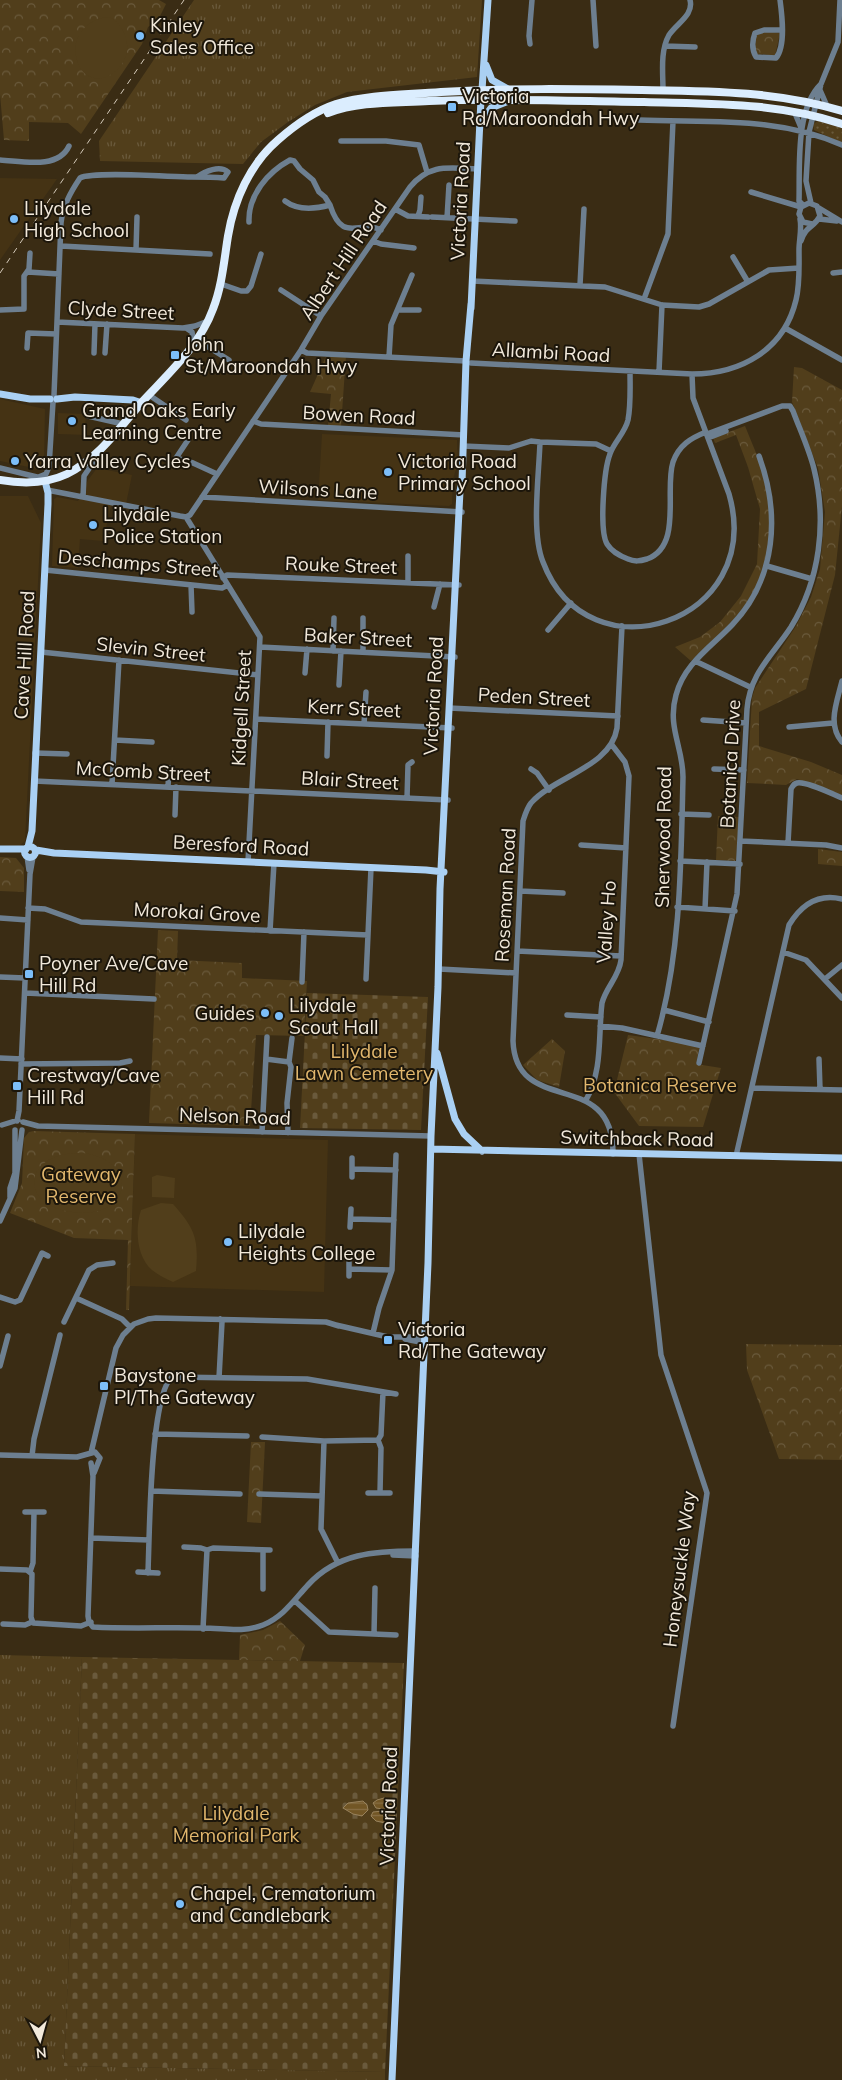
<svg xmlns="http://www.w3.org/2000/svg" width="842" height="2080" font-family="Mulish,sans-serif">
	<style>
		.built { fill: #453314 }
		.grass { fill: url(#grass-tufts) }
		.forest { fill: url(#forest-crowns) }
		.cemetery { fill: url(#cemetery-stones) }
		.garden { fill: url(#garden-dots) }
		.pitch { fill: #513e1b }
		.water { fill: url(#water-rules); stroke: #98825c }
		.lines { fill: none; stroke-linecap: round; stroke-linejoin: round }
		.minor { stroke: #6d7f90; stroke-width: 5.5 }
		.major { stroke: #aad0f3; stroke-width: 7 }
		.highway { stroke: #dbedfe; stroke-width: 8 }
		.rail { stroke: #d4caba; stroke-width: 1; stroke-dasharray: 6 6; stroke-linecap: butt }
		.poi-dot { fill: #7cbef9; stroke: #1c160b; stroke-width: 2 }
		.labels { text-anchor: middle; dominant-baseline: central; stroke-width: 4; stroke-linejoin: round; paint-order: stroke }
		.poi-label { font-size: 19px; fill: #f2e9db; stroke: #1c160b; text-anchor: start }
		.street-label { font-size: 19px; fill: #f2e9db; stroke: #1c160b }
		.park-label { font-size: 19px; fill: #e2b76d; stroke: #1c160b }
	</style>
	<defs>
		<pattern id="grass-tufts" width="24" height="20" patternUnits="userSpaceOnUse" patternTransform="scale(1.25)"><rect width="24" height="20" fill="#513e1b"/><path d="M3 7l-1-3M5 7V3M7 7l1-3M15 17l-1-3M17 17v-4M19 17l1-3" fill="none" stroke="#6a5a3c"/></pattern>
		<pattern id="forest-crowns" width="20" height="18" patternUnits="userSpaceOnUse" patternTransform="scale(1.25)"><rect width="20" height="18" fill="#513e1b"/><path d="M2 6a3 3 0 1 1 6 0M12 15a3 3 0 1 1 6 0" fill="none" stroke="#6a5a3c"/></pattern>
		<pattern id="cemetery-stones" width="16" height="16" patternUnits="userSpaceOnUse" patternTransform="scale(1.25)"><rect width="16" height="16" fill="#513e1b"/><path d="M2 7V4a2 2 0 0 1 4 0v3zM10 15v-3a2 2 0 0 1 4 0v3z" fill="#6a5a3c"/></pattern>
		<pattern id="garden-dots" width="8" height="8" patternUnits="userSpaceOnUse" patternTransform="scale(1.25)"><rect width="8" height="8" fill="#513e1b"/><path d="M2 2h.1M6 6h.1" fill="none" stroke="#6a5a3c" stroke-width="1.8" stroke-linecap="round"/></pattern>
		<pattern id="water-rules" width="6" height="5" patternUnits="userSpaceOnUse" patternTransform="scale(1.25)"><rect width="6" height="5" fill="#725625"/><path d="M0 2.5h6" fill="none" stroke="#876e44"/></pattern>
	</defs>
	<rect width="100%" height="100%" fill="#3a2c14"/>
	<path class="built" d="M0,178L57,179L0,260Z
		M0,399L45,409L44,466L38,469L0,461Z
		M58,413L86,414L85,427L88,428V435L58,434Z
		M322,434L457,440L458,463L453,479L452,504L449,506L318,500Z
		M97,468L132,475L125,509L111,506L103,541L80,539L78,568L52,566L54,499L57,497L78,501L88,480Z
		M0,496H28L41,523L25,841L19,846L0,845Z
		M135,1134L328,1140L324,1292L130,1286Z"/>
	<path class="grass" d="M194,0H482L477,77L347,92L315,105L288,122L261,142L243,164L100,161L99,141Z
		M0,1655L82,1657L64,2066L385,2072V2080H0Z"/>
	<path class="forest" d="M0,0H159L166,4L158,20L148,27L142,44L81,134L68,123L29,122V141L4,140L0,94Z
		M764,31L780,33L775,56L763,54L758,55L755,51L756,35Z
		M327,354L346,355L341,427L328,426L331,394L310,392Z
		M794,367L802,368L842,390V506L835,575L806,689L759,712V746L811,762L842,775V795L797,779L786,785L747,783L752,698L755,688L796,626L811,597L820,569L825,512L818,468L792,402Z
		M745,426C753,446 763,467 767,488C775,528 768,575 742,609C728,628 708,644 691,661L675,647L700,637L720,622L741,596L757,564L760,509L748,467L736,435L715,443L713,438Z
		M718,816L739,817L736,859L735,861L716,860Z
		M818,849L842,852V866L818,864Z
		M0,857L16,858L24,868V892L0,891Z
		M158,930L178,931L177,960L242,963V978L307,981L304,1036L256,1035L250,1126L149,1123Z
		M628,1035L700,1045L696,1064L721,1068L703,1127L639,1126L614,1092Z
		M552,1039L565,1051L559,1087L537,1080L523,1065Z
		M34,1131L135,1134L129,1310H126L128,1240L74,1238L10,1213L22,1183L24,1138L29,1132Z
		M746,1344L842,1345V1460L779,1459L747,1370Z
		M251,1442H265L261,1523L247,1522Z
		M280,1621L305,1645L300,1661L239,1660L240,1635L263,1630Z"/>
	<path class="cemetery" d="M307,993L428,997L421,1130L300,1128Z
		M82,1657L404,1663L385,2072L64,2066Z"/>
	<path class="garden" d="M818,121L842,128V143L814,130L813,124Z"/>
	<path class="pitch" d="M109,17C116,20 121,26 124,33C141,70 85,101 76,56C72,35 89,18 109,17Z
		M83,1153C140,1160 133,1220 72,1212C15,1204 25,1150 83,1153Z
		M157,1175L175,1178L174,1198L152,1197V1177Z
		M161,1203L173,1204C194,1228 199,1237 196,1271L173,1282C166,1279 158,1275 152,1270C136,1256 135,1228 141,1210Z"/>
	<path class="water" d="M384,1798L392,1801L396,1807L394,1818L385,1823L376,1821L371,1816L373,1812L383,1811V1809L376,1808L373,1803L377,1800Z
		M363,1801L367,1805L368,1810L362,1816L353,1814L343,1808L348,1803Z"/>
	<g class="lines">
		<path class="minor" d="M593,0L596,46
			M780,0C782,15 786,46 776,58L756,57C752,50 752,41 755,33L764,30H782
			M530,44L529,36L532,0
			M665,46L695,47
			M663,90C663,73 660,51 669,35C677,23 694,15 690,0
			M820,90L827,106
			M794,111L802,130
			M639,120C708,123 777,116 842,145
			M341,141H386L419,145L427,172
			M0,160C21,161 58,170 69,146
			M751,192L801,207
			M285,201C298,211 315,209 330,205C343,245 359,219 381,230
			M811,203L806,181L809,132L821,84L838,42L840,0
			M803,205L799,201C800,167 795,109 821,84
			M819,208L842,222
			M395,209L408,216L428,217
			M418,216L420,210L421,197
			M432,217L515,221
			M447,218L449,185
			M819,219L837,221
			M249,222C248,195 268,172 290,160L294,161L300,169L313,180L319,192L325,197L330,205
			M373,241L381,244L414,248
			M801,241C806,225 814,228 820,216L817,206L809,203L801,207L799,214L803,222L812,224
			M61,246L210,254
			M136,250L137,217
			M733,257L748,282
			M28,272L59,274
			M833,273L842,272
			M472,281L605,287L662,305L699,307L709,304L769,270L799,268
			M221,284L241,291H247L251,286L261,254
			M580,285L584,209
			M281,290L321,316
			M644,299L668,234L673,121
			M0,310L24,309V276L29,269L30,253
			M398,310H419
			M57,322L183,328L195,326L208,321
			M186,328L192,332L194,344
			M785,328L842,360
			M197,340L229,360
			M27,348L28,333L56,334
			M301,350L307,353L466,361
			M94,353L95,324
			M105,353L107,324
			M389,357L391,325L412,275
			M471,363L692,374C741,374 784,350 796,300C800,284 799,267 799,250C799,240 802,229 800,219
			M630,371C630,386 631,405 628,420C625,433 614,442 610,454C604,469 599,530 607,544C612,552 620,556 628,559C635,562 640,561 647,559C683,546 664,490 673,462C679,445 691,438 706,432
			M659,372L662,305
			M54,395L61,223C63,206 70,193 80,178C93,171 172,177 191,177C202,177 213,177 224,178L228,172C220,165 205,171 197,177
			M149,395L186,420
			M88,416L123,424
			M253,421L261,424L464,435
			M708,438L726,431
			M188,440L176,458L193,463L217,474
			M540,442C539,474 531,533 543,562C588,681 766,623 729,494L693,398L692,374
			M463,446L509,448L531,441L540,442L596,444L611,451
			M0,468L37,477
			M31,480L46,474L49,467L53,402
			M47,490L180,516L186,517L190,515L301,350L321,316L410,187C430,163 449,168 477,169
			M83,497L84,476L101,451
			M202,497L462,512
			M186,517L260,637L248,862
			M767,566L812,579
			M45,570L222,588L228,585
			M223,578L227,575L459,585
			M408,583V556
			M191,585L192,612
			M434,607L440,584
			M548,630L571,603
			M260,647L455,657
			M333,651L334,618
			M41,652L258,675
			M363,652V618
			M695,661L750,687
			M305,673L307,649
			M842,681C837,702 827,724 842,742
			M339,685L341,651
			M449,708L618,716
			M256,719L452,728
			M703,720L746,723
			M364,724L366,692
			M789,727L833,723
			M115,740L152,742
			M35,753L67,754
			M327,756L328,722
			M531,769L537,773L549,790
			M714,769L744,770
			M34,781L448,800
			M112,784L119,660
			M168,787L169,768
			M407,798L408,765L412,762
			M681,814L709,815
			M175,815L176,787
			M740,841L826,845L842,848
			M788,843L791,789C793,786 793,784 797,783C806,781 832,794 842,798
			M581,845L626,848
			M27,856L29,870
			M680,861L740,864
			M520,891L563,893
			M677,907L735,911
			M28,908L45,909L81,922L368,935
			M705,909L707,862
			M0,918L28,920
			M270,931L274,863
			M517,951L621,956
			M783,952L806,960L842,998
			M439,969L516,973
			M0,977L25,978
			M366,979L371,868
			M825,979L842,965
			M302,982L304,932
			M25,993L154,999
			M664,1010L709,1022
			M567,1015L601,1017
			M600,1026L622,1028L703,1046
			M657,1036C681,954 681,862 683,777C683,747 667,727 676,695C684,664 711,647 732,625C777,578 780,513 759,456
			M0,1058L22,1059
			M266,1059L289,1062
			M819,1059L820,1089
			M699,1063L737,894L747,709C750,673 772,656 791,627C820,580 827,522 814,469C809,449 800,430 793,411L790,406H782L707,434
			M21,1064L120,1063L130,1061
			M752,1088L842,1090
			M586,1100C603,1070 598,1036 602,1003C606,987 619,977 621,960L629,776L625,762L612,745
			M17,1121L19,1111L30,874L33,857
			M23,1122L38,1126L431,1136
			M2,1125L18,1120
			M262,1132L267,1037
			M288,1133L287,1103L291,1067L289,1062L292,1038
			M613,1154C614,1066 516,1118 513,1041L523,821C525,815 527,808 531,803C555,776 611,767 617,728L622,626
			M639,1154L661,1355L707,1493L673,1726
			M736,1156L789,925C801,905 818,893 842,899
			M352,1169L396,1170
			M352,1177V1158
			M10,1197V1188L15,1173V1130
			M351,1219L394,1220
			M0,1221L15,1188L22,1130
			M350,1227L351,1209
			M349,1269L392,1270
			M349,1276V1258
			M0,1297L15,1302L20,1300L42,1253L48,1256
			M76,1298L122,1319L130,1327
			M64,1322L89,1270L97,1265L113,1263
			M336,1325L388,1337H425
			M373,1333L379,1308L392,1270L396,1155
			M405,1339L425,1343
			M0,1366L8,1336
			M219,1378L222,1322L220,1319
			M155,1434L247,1436
			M262,1437L324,1441
			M378,1440L381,1448L380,1493
			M91,1453L116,1348L123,1335L134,1324L148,1319L156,1318L326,1322L339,1326
			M0,1455L77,1457L95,1452L100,1458L94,1473
			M32,1456L34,1439L60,1335
			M91,1463L93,1476L88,1616L89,1622L93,1627C130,1629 167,1627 203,1628C224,1628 242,1633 263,1625C283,1617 294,1600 308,1585C337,1553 375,1551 416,1551
			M151,1491L240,1494
			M368,1493H390
			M259,1494L322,1496
			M25,1512H44
			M91,1538L149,1540C150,1512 152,1393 172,1377L307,1379L396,1394
			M184,1547L201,1548L207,1550
			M393,1555L416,1556
			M338,1563L321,1529L324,1441L378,1440L381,1435L383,1392
			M0,1569L27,1570L32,1574L31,1617L33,1623L81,1626L91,1622
			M30,1572L33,1563L34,1512
			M138,1572L158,1573
			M148,1573L149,1540
			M263,1589V1550
			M295,1601L329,1632L396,1635
			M3,1624L25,1625L32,1622
			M203,1629L207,1550L213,1548L270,1550
			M374,1634L375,1588"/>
		<path class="major" d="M486,65L492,80L508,89
			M482,90L488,0
			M481,122L491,108L509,101
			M471,308L481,99
			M0,394L30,399H50
			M57,399L75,397L133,400L142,403
			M462,483L466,361L471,304
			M24.5 852a5.5 5.5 0 1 1 11 0a5.5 5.5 0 1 1-11 0Z
			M28,847L32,831L48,504V493L45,481
			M0,849H26
			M36,850L54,853L426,870L444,872
			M437,1053L455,1119L464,1134L482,1151
			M431,1149L842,1158
			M392,2080L428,1263L431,1136L438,987L440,889L460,491L462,481"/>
		<path class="highway" d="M328,113C359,101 395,103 429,101C500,98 572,101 644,102C710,104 778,102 842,124
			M0,480C23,484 46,484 67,474C99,458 120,427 143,401C169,373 200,345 213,309C222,286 224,261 228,236C234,200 250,164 278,140C295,125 315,111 336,104C370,94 406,95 441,92C508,88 575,89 642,90C709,91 777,91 842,111"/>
		<path class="rail" d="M0,273L184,0"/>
	</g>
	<g class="poi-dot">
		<circle cx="140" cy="36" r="5"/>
		<rect x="447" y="102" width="10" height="10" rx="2.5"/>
		<circle cx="14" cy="219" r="5"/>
		<rect x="170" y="350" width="10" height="10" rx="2.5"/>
		<circle cx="72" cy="421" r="5"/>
		<circle cx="15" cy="461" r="5"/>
		<circle cx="388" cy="472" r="5"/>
		<circle cx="93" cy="525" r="5"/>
		<rect x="24" y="969" width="10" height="10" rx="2.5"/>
		<circle cx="265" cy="1013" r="5"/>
		<circle cx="279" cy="1016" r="5"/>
		<rect x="12" y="1081" width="10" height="10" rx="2.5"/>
		<circle cx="228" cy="1242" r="5"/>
		<rect x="383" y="1335" width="10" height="10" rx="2.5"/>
		<rect x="99" y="1381" width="10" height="10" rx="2.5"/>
		<circle cx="180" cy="1904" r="5"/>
	</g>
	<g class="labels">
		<g class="poi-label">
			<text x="150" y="25">Kinley<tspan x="150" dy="22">Sales Office</tspan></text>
			<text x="462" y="96">Victoria<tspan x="462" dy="22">Rd/Maroondah Hwy</tspan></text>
			<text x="24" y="208">Lilydale<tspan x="24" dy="22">High School</tspan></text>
			<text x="185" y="344">John<tspan x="185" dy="22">St/Maroondah Hwy</tspan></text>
			<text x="82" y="410">Grand Oaks Early<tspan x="82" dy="22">Learning Centre</tspan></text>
			<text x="25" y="461">Yarra Valley Cycles</text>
			<text x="398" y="461">Victoria Road<tspan x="398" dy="22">Primary School</tspan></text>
			<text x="103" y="514">Lilydale<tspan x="103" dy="22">Police Station</tspan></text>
			<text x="39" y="963">Poyner Ave/Cave<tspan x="39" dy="22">Hill Rd</tspan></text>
			<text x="289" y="1005">Lilydale<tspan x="289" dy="22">Scout Hall</tspan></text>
			<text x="255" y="1013" text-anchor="end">Guides</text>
			<text x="27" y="1075">Crestway/Cave<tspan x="27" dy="22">Hill Rd</tspan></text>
			<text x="238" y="1231">Lilydale<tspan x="238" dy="22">Heights College</tspan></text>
			<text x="398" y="1329">Victoria<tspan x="398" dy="22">Rd/The Gateway</tspan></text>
			<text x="114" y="1375">Baystone<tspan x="114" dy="22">Pl/The Gateway</tspan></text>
			<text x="190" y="1893">Chapel, Crematorium<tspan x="190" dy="22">and Candlebark</tspan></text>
		</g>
		<g class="street-label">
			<text transform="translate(460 201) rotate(-87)">Victoria Road</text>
			<text transform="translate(343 260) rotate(-56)">Albert Hill Road</text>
			<text transform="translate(121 310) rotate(3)">Clyde Street</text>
			<text transform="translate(551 352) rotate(3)">Allambi Road</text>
			<text transform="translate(359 415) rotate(3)">Bowen Road</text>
			<text transform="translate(318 489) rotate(3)">Wilsons Lane</text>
			<text transform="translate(138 563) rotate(5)">Deschamps Street</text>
			<text transform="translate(341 565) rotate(2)">Rouke Street</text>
			<text transform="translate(358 637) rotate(3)">Baker Street</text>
			<text transform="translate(151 649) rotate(6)">Slevin Street</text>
			<text transform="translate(24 655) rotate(-87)">Cave Hill Road</text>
			<text transform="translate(433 696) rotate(-87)">Victoria Road</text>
			<text transform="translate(534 697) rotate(3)">Peden Street</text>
			<text transform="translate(241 708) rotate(-87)">Kidgell Street</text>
			<text transform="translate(354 708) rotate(3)">Kerr Street</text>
			<text transform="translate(730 764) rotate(-87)">Botanica Drive</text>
			<text transform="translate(143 771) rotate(3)">McComb Street</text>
			<text transform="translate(350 780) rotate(3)">Blair Street</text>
			<text transform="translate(663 837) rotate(-89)">Sherwood Road</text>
			<text transform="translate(241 845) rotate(3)">Beresford Road</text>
			<text transform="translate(505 895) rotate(-87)">Roseman Road</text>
			<text transform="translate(197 912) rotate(3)">Morokai Grove</text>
			<text transform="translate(606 922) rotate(-86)">Valley Ho</text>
			<text transform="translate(235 1116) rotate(2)">Nelson Road</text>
			<text transform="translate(637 1138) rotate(1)">Switchback Road</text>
			<text transform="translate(679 1569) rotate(-83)">Honeysuckle Way</text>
			<text transform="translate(388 1806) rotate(-88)">Victoria Road</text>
		</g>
		<g class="park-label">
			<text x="364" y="1051">Lilydale<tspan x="364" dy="22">Lawn Cemetery</tspan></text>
			<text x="660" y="1085">Botanica Reserve</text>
			<text x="81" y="1174">Gateway<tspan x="81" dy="22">Reserve</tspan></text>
			<text x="236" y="1813">Lilydale<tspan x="236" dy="22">Memorial Park</tspan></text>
		</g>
	</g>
	<g transform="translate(40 2040) rotate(174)" stroke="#1c160b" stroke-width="4" paint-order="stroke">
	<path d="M0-4L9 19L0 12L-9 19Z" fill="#f2e9db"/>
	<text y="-8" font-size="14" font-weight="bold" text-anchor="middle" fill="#f2e9db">N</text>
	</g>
</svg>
